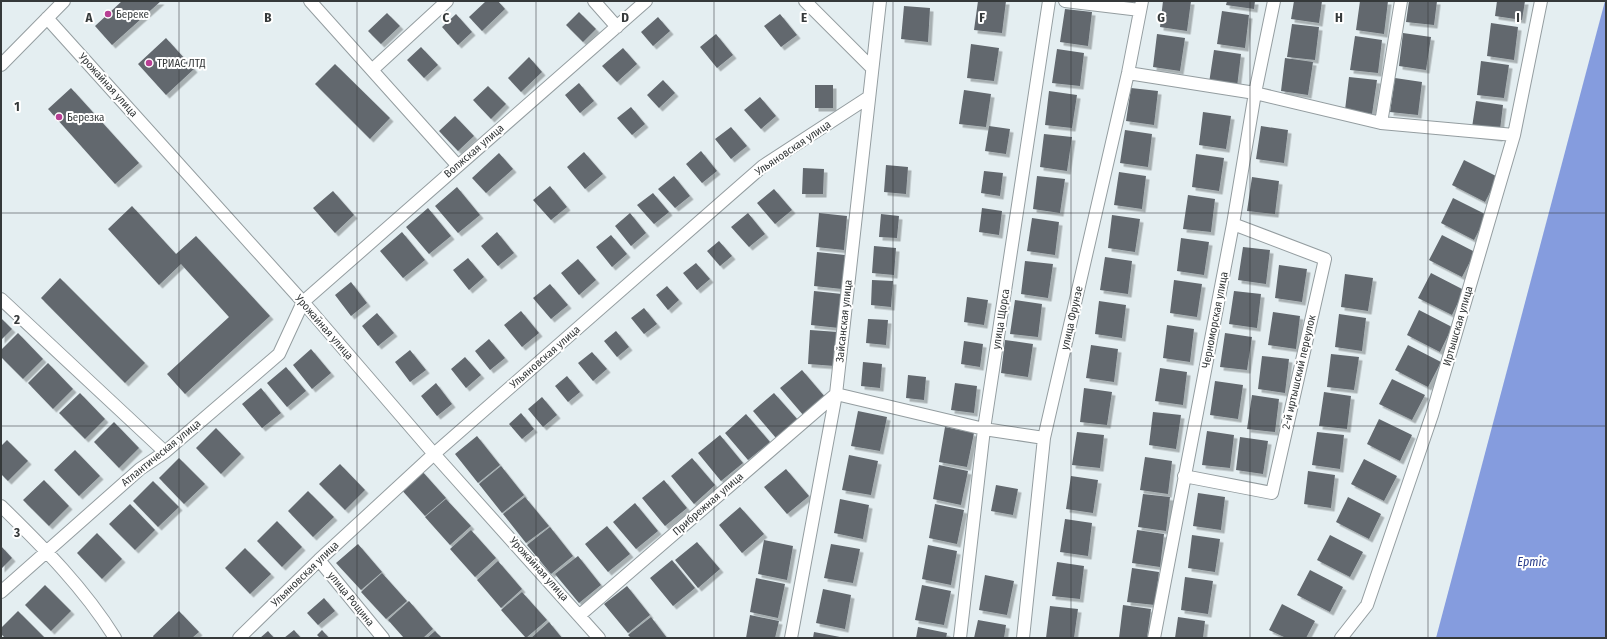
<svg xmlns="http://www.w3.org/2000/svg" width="1607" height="639" font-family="'Fira Sans Condensed',sans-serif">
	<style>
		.water { fill: #859cde }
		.building { fill: #62686e; filter: url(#shadow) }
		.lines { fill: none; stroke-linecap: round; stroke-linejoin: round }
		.minor-casing { stroke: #949da0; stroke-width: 14 }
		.minor { stroke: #fff; stroke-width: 12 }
		.grid { fill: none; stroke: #35393a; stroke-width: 1; stroke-opacity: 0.55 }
		.poi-dot { fill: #b83f94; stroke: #fff; stroke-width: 1.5 }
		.labels { text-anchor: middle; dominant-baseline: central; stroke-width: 4; stroke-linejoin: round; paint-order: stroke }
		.poi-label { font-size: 11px; fill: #35393a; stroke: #fff; text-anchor: start }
		.street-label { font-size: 11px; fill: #35393a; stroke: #fff }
		.water-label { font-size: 12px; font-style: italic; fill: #2c418e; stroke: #fff }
		.grid-label { font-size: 13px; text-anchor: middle; font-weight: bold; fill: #35393a; stroke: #fff; stroke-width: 4; stroke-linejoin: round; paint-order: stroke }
	</style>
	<defs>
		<filter id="shadow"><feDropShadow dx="3.5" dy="3.5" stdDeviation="0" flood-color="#0004"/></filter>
	</defs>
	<rect width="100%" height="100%" fill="#e4eef1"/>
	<path class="water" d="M1605,1L1606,638H1436Z"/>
	<path class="building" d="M122,1H161L112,45L95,26Z
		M486,1H498L505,9L482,31L469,17Z
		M978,1H1006L1002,33L974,30Z
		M1163,1H1191L1187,31L1160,27Z
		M1227,1H1255L1254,9L1226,5Z
		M1294,1H1322L1319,23L1291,19Z
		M1360,1H1388L1384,34L1356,30Z
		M1409,1H1437L1434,25L1406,22Z
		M1497,1H1525L1522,20L1495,16Z
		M904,6L930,8L928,42L901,39Z
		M1065,9L1092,12L1088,46L1060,42Z
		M1222,11L1249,15L1245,48L1217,44Z
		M579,12L596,29L583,42L566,25Z
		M387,13L400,26L381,44L368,31Z
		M456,14L472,32L458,45L442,27Z
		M780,14L797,35L781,47L764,26Z
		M658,17L670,31L653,46L641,32Z
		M1491,23L1518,27L1514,60L1487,56Z
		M1292,24L1319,27L1315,60L1287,57Z
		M1403,33L1431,37L1426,70L1399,66Z
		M716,34L733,55L717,68L700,47Z
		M1157,34L1185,38L1180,71L1153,67Z
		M1355,36L1382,40L1378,73L1350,70Z
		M166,38L194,69L166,95L138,64Z
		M971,44L999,48L994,81L967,78Z
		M421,47L438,65L424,78L407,60Z
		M623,48L637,64L617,82L602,66Z
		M1057,49L1084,53L1080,86L1052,83Z
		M1214,50L1241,54L1237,87L1209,83Z
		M529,57L542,72L521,92L508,78Z
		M1285,58L1313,62L1308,95L1281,91Z
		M1481,61L1509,65L1504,98L1477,95Z
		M335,64L390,118L370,139L315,84Z
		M1349,77L1377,80L1372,114L1345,110Z
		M1395,78L1422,82L1418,115L1390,112Z
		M663,80L675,93L659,108L647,95Z
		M579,83L594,101L580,113L565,95Z
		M815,85H833V108H815Z
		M488,86L506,104L491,119L473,100Z
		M71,88L139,163L115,184L48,109Z
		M1131,88L1158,91L1154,125L1126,121Z
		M964,90L991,94L986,127L959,124Z
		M1049,91L1077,95L1072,128L1045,125Z
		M760,97L776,116L761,129L744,110Z
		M1476,101L1503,105L1499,138L1471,134Z
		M631,107L645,124L632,135L617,118Z
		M1203,112L1231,116L1226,149L1199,145Z
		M455,116L474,136L458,151L439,131Z
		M989,126L1010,129L1006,154L985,151Z
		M1261,126L1288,130L1284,163L1256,159Z
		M731,127L747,146L731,159L715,139Z
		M1125,130L1152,134L1148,167L1120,163Z
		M1044,134L1072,137L1067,171L1040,167Z
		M701,151L717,171L702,183L686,164Z
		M584,152L603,174L585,189L567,167Z
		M499,153L513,169L486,193L472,178Z
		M1196,154L1224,158L1219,191L1192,187Z
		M1464,160L1498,177L1485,202L1452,185Z
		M886,165L908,167L906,194L884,192Z
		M803,168L824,169L823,194H802Z
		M984,171L1003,173L1000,196L981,193Z
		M1119,172L1146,176L1142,209L1114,205Z
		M674,176L690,196L675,208L658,189Z
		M1037,176L1065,179L1060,213L1033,209Z
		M1252,177L1279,181L1275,214L1247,211Z
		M550,186L567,207L551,220L533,200Z
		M457,187L480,215L458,233L435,206Z
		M774,189L792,210L775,224L757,203Z
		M333,191L354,215L335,233L313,208Z
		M653,193L669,212L654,224L637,205Z
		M1188,195L1215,199L1211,232L1183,229Z
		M1453,198L1487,215L1474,240L1441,223Z
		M132,206L176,254L196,236L270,316L185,394L167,374L229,317L181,264L159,285L108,229Z
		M428,208L451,236L429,254L406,227Z
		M982,208L1002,211L999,235L979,232Z
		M630,213L646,233L631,246L615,226Z
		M748,213L765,234L749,247L731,227Z
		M819,213L847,216L844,250L816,247Z
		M881,214L899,216L897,238L879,237Z
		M1112,215L1140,219L1135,252L1108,248Z
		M1032,218L1059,222L1055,255L1027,251Z
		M402,232L425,260L403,278L380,251Z
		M497,232L514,253L498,266L481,246Z
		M611,235L627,254L612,267L596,247Z
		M1442,235L1475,252L1462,277L1429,260Z
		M1181,238L1209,242L1204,275L1177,271Z
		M719,241L732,256L720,266L707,251Z
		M874,246L896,248L894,275L872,273Z
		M1243,247L1270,250L1266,284L1238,280Z
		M817,252L845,255L842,289L814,286Z
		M1105,257L1132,261L1128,294L1100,290Z
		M468,258L484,277L469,290L453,270Z
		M578,259L596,280L579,295L561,273Z
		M1025,261L1053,264L1048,298L1021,294Z
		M696,263L710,279L697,290L683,273Z
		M1279,265L1307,269L1302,302L1275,298Z
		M1431,273L1464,290L1452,315L1418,298Z
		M1345,274L1373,278L1368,311L1341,307Z
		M60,278L145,363L125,383L41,298Z
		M872,280L893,281L891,307L871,305Z
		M1174,280L1202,284L1197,317L1170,313Z
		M351,282L367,303L351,316L335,295Z
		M550,284L568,305L551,319L533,298Z
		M667,286L679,300L668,310L656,295Z
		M814,291L842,294L839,328L811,325Z
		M1234,291L1261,294L1257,328L1229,324Z
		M967,297L988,300L984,325L964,322Z
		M1015,300L1042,304L1038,337L1010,334Z
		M1099,301L1126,305L1122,338L1095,334Z
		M644,308L657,324L644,334L631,318Z
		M1419,310L1452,327L1440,352L1407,335Z
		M521,311L539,333L522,347L504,325Z
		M1273,312L1300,316L1296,349L1268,345Z
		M377,313L394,333L378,346L362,326Z
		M1339,314L1366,318L1362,351L1335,347Z
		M1,318L12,329L1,340Z
		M868,319L888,320L886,345L866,343Z
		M1167,325L1194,329L1190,362L1163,358Z
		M810,330L838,332L835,366L808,364Z
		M616,331L629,347L617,357L604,341Z
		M18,333L43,359L23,379L1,357V350Z
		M1225,333L1252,337L1247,370L1220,367Z
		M489,339L505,358L490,370L475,351Z
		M1005,340L1033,344L1028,377L1001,373Z
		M964,341L983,344L980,367L961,364Z
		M1091,345L1118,349L1114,382L1086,378Z
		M1408,345L1441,362L1428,387L1395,370Z
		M311,349L331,373L312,389L293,365Z
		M410,350L426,370L410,382L395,362Z
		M592,352L607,369L593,381L578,363Z
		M1331,354L1359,357L1354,390L1327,387Z
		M1262,356L1289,359L1285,393L1258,389Z
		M465,357L481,375L466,388L451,369Z
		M863,362L882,364L880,388L861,386Z
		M48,363L73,389L53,409L28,383Z
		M286,367L306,391L287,407L267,383Z
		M1160,368L1187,372L1183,405L1155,401Z
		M802,370L825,397L804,416L780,388Z
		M908,375L926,377L924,400L906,398Z
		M567,376L580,392L568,402L555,386Z
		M1392,379L1425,395L1412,420L1379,404Z
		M1215,381L1243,385L1238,419L1210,415Z
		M436,383L452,404L437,416L421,396Z
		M955,383L977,386L974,413L951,410Z
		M261,388L281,413L262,428L242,404Z
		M1084,388L1112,392L1107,425L1080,422Z
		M1324,392L1351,396L1347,429L1319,426Z
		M80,393L105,419L85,439L59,413Z
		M774,393L798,420L776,438L753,411Z
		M1252,395L1279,399L1275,432L1247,429Z
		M542,397L557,415L543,427L528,409Z
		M858,411L887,417L880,451L851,446Z
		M1153,412L1181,415L1176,449L1149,445Z
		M521,413L534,429L522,439L509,424Z
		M746,414L770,442L748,460L725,433Z
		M1379,419L1412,435L1400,461L1367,444Z
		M114,422L139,448L119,468L94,442Z
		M945,427L974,433L967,467L939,462Z
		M216,428L241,454L221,474L196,448Z
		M1207,431L1234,435L1230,468L1202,465Z
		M1077,432L1104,435L1100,468L1072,465Z
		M1317,432L1344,435L1340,469L1312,465Z
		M720,435L743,463L721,481L698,453Z
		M477,436L500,465L478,483L455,454Z
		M1240,437L1268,441L1263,474L1236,470Z
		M7,440L28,461L8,481L1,474V446Z
		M75,450L100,476L79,496L54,470Z
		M849,455L878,461L871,495L842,490Z
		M1145,457L1172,461L1168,494L1140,490Z
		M179,458L205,484L184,504L159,478Z
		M692,458L715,485L694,504L671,476Z
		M1364,459L1397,476L1384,501L1351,484Z
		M340,464L365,490L345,510L319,484Z
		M939,465L968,471L961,505L933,499Z
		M501,466L524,495L502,513L479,484Z
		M786,469L809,496L787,514L764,487Z
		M421,470L446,498L425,516L400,488Z
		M1308,471L1335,475L1331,508L1304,504Z
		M1071,476L1098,480L1093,513L1066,509Z
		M44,480L69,506L49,526L23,500Z
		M664,480L687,508L665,526L642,498Z
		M153,481L179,507L158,527L133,501Z
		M996,485L1018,489L1013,515L991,511Z
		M308,491L334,517L313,537L288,511Z
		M1198,493L1225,497L1221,530L1193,526Z
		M1143,494L1170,497L1166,531L1138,527Z
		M525,497L549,526L526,543L503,514Z
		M1348,497L1381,514L1369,539L1336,522Z
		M446,499L471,526L450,545L425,517Z
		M840,499L869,505L863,539L834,533Z
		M635,503L658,531L636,549L613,522Z
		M130,504L155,530L135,550L109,524Z
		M935,504L964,510L957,544L929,538Z
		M740,507L764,534L742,553L719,525Z
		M1065,519L1092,523L1088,556L1060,552Z
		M277,521L302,547L282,567L257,541Z
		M607,526L630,554L608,572L585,544Z
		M550,527L573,556L551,574L527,545Z
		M471,530L496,558L475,577L450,549Z
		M1137,530L1164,534L1160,567L1132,563Z
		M97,533L122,559L102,579L77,553Z
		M1192,535L1220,539L1215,572L1188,568Z
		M1330,535L1363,552L1350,577L1317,560Z
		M764,540L793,546L787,580L758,574Z
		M697,542L720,569L698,588L675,560Z
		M358,544L382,572L361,590L336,563Z
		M831,544L860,549L853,583L824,578Z
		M928,545L957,551L951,585L922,579Z
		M1,546L12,558L1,569Z
		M245,548L271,574L250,594L225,568Z
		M578,556L601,585L579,603L555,574Z
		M672,560L695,588L673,606L650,578Z
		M498,561L522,589L501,608L477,580Z
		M1057,562L1084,566L1080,599L1052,596Z
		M1132,568L1159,572L1155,605L1127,602Z
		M1310,570L1343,587L1330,612L1297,595Z
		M382,573L407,601L386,619L361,592Z
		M985,575L1014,581L1007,615L979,610Z
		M1185,577L1213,581L1208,614L1181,610Z
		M756,578L785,584L778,618L750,612Z
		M45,585L71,611L51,631L25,605Z
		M922,585L951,591L944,625L915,620Z
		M627,586L650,615L628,633L604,604Z
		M823,589L851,595L845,629L816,623Z
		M522,592L547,620L526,638L501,610Z
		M324,598L335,611L318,625L307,613Z
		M409,601L433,629L423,638H404L388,620Z
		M1282,604L1315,621L1306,638H1286L1269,630Z
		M1123,605L1151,609L1147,638H1119Z
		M1050,606L1078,609L1074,638H1046Z
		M18,611L44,637L42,638H5L1,634V628Z
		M179,611L199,632L192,638H154L153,636Z
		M750,615L779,621L775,638H746Z
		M651,617L667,638H631L628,635Z
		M1178,617L1205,621L1203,638H1175Z
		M978,620L1006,625L1004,638H974Z
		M549,622L562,638H531Z
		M918,627L947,633L946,638H916Z
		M294,630L301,638H284Z
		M322,630L329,638H320L317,635Z
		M268,631L274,638H260Z
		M435,631L442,638H427Z
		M814,632L840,637V638H813Z"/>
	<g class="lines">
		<g class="minor-casing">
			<path id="minor" d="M310,1L458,166
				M594,1L617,27
				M805,1L872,68
				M1065,1L1140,10
				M47,18L303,302L434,454L599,638
				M1,65L64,1
				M372,70L447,1
				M1128,73L1255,93L1381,123L1514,135
				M1381,123L1401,1
				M1,299L165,452
				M1184,476L1272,493L1325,259L1233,224
				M1,506C43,547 84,588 115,638
				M319,560L383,638
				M1,592L140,469L165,452L279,354L303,302L646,1
				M580,615L836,394L984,429L1044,438
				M239,638L319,560L434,454L763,166L869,97
				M791,638L836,394L880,1
				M960,638L984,429L1049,1
				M1023,638L1044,438L1128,73L1142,1
				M1154,638L1233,224L1255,93L1274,1
				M1341,638L1367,605L1432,415L1514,135L1541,1"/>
		</g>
		<use href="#minor" class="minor"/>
	</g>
	<path class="grid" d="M179,1V638M357,1V638M536,1V638M714,1V638M893,1V638M1071,1V638M1250,1V638M1428,1V638M1,213H1606M1,426H1606"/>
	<g class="poi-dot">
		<circle cx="108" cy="14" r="4"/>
		<circle cx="149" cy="63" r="4"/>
		<circle cx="59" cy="117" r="4"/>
	</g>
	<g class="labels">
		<g class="poi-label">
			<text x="116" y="14">Береке</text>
			<text x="157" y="63">ТРИАС ЛТД</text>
			<text x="67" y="117">Березка</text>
		</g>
		<g class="street-label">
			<text transform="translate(108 85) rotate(48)">Урожайная улица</text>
			<text transform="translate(793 148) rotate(-34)">Ульяновская улица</text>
			<text transform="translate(474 151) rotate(-41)">Волжская улица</text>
			<text transform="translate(1072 318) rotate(-77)">улица Фрунзе</text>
			<text transform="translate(1001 319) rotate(-81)">улица Щорса</text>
			<text transform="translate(1215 320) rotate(-79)">Черноморская улица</text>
			<text transform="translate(844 321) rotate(-84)">Зайсанская улица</text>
			<text transform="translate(1458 326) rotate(-74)">Иртышская улица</text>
			<text transform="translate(324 327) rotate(49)">Урожайная улица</text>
			<text transform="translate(545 357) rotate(-41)">Ульяновская улица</text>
			<text transform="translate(1299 372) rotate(-77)">2-й иртышский переулок</text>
			<text transform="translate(161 453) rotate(-39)">Атлантическая улица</text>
			<text transform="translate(708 504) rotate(-41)">Прибрежная улица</text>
			<text transform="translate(539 569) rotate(48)">Урожайная улица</text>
			<text transform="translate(305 574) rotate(-44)">Ульяновская улица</text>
			<text transform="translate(351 599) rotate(51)">улица Рощина</text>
		</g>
		<g class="water-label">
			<text x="1532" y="562">Ертіс</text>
		</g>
	</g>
	<g class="grid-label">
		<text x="89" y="22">A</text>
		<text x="268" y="22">B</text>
		<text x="446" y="22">C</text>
		<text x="625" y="22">D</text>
		<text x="804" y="22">E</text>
		<text x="982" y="22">F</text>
		<text x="1161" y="22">G</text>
		<text x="1339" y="22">H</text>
		<text x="1518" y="22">I</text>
		<text x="17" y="111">1</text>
		<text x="17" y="324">2</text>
		<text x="17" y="537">3</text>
	</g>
	<rect width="1607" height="639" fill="none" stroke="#35393a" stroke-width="4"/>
</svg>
